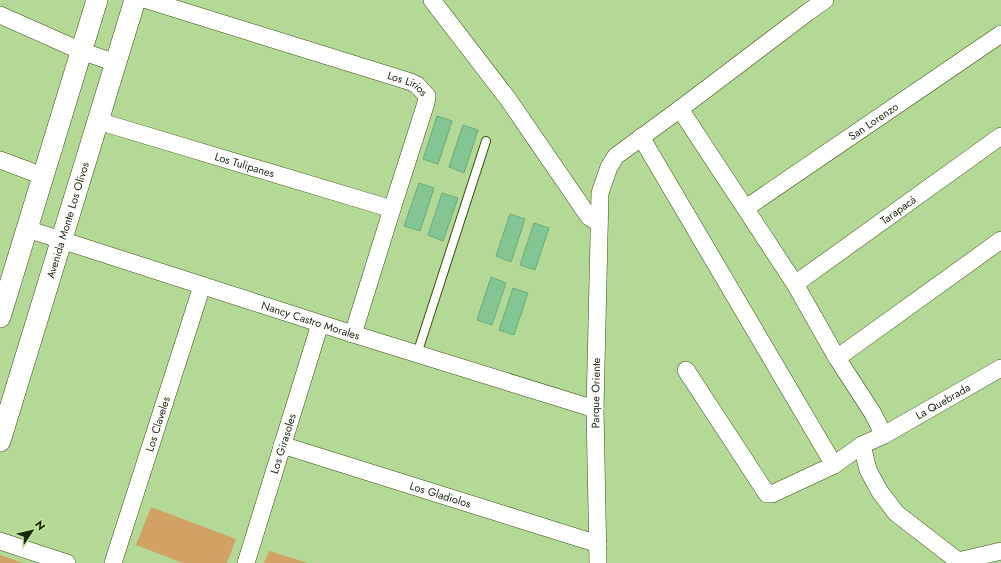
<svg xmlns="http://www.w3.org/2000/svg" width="1001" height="563" font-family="Jost,sans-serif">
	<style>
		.green { fill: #d2a164 }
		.building { fill: #83c593; stroke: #6bac7b }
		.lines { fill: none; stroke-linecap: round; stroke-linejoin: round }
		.service-casing { stroke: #345210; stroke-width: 10 }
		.minor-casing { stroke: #345210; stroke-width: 18 }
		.tertiary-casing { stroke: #345210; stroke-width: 22 }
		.service { stroke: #fff; stroke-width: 8 }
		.minor { stroke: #fff; stroke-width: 17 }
		.tertiary { stroke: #fff; stroke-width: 21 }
		.labels { text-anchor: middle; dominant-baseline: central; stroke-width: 3; stroke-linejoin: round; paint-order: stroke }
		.street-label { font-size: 11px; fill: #1a270d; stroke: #c1e5a1 }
	</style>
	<rect width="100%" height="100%" fill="#b4d895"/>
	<path class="green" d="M151,507L236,539L227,563H183L136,545Z
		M269,551L308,563H264Z
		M0,555L23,563H0Z"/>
	<path class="building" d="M437,116L452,121L438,164L423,159Z
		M463,125L478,130L464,173L449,167Z
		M419,183L434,188L420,231L404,226Z
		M442,193L458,198L443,241L428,235Z
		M510,214L525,219L511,262L496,256Z
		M534,223L549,228L535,270L520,265Z
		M491,277L506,283L492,325L477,320Z
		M513,288L528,293L514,335L499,330Z"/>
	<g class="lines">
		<g class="service-casing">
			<path id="service" d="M417,354L486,141"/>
		</g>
		<g class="minor-casing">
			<g id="minor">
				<path id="s1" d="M147,0L411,82L417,85L427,96L426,103L392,209L353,334"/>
				<path d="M432,0L508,99L589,217L599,223"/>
				<path d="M0,15L81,51L116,63"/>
				<path d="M680,109L808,12L825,0"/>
				<path id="s2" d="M98,121L392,209"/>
				<path d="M641,137L834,465"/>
				<path d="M0,160L43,176"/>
				<path id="s3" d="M746,208L1001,34"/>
				<path id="s4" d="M27,229L353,334L595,409"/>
				<path id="s5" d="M795,284L1001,136"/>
				<path d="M837,358L1001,240"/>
				<path id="s6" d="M686,370L767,494H772L834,465L862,445L884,435L1001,368"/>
				<path id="s7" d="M282,445L598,544"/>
				<path d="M862,445L868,470L880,492L896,513L958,561L959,563"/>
				<path d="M0,541L67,563"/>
				<path d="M958,561L1001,551"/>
				<path id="s8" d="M113,563L202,286"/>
				<path id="s9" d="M246,563L320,324"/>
				<path id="s10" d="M598,563L595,409L600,193L609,167L616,156L680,109L795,284L837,358L872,412L884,435"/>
			</g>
		</g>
		<g class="tertiary-casing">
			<g id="tertiary">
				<path d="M0,317L97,0"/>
				<path id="s11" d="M0,441L135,0"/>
			</g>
		</g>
		<use href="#service" class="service"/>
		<use href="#minor" class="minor"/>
		<use href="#tertiary" class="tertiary"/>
	</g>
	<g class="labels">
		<g class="street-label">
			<text stroke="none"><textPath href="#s1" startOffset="274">Los Lirios</textPath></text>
			<text stroke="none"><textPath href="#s3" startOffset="154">San Lorenzo</textPath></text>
			<text stroke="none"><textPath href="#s2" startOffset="153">Los Tulipanes</textPath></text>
			<text stroke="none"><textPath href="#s5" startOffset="127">Tarapacá</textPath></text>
			<text stroke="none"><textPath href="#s11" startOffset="231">Avenida Monte Los Olivos</textPath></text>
			<text stroke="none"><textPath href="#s4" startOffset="298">Nancy Castro Morales</textPath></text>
			<text stroke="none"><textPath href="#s10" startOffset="170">Parque Oriente</textPath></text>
			<text stroke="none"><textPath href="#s6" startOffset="348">La Quebrada</textPath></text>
			<text stroke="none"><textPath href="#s8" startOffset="146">Los Claveles</textPath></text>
			<text stroke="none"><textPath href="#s9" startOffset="125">Los Girasoles</textPath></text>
			<text stroke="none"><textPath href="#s7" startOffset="166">Los Gladiolos</textPath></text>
		</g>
	</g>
	<g transform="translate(32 531) rotate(55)" stroke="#c1e5a1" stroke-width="3" paint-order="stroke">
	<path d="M0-3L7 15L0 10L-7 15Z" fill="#1a270d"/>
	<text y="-6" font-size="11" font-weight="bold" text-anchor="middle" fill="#1a270d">N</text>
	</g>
</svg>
